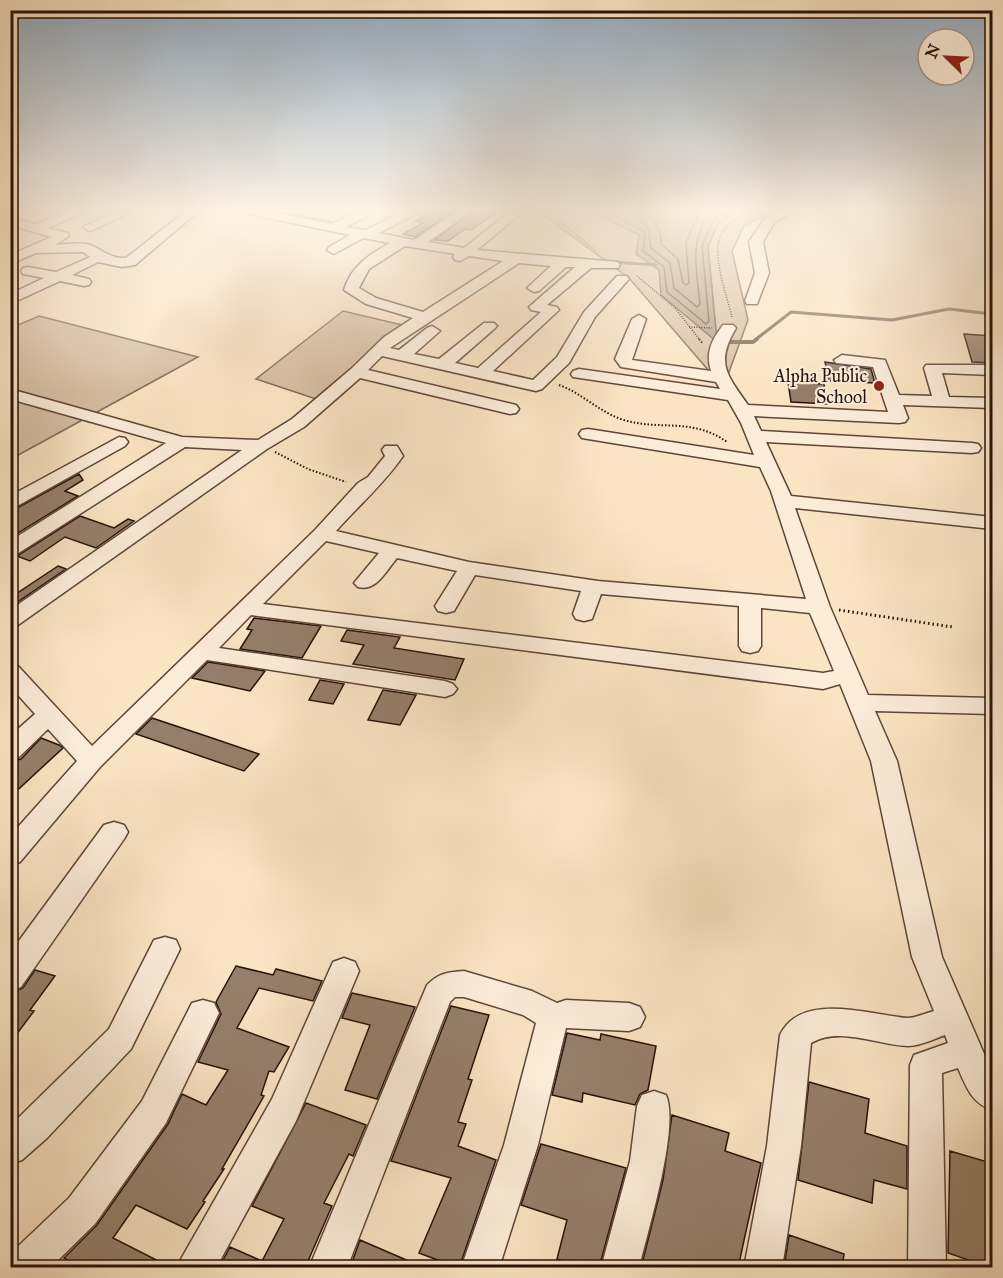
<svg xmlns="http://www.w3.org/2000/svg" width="1003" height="1278" font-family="'IM FELL Great Primer',serif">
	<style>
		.green { fill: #d7c0a4; stroke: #7f6856; stroke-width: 1.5 }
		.water { fill: #b39c84; stroke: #7b6453; stroke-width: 1.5 }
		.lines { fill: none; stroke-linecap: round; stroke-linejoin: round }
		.shore { stroke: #6d5646; stroke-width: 1.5 }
		.stream-far1 { stroke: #7b6453; stroke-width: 3 }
		.stream { stroke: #7b6453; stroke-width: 4 }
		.building { fill: #957f6a; stroke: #271109; stroke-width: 1.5 }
		.minor-casing { stroke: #5c4638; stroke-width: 3 }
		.path-far2 { stroke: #271109; stroke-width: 1.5; stroke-dasharray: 1 1.5; stroke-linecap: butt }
		.path-far1 { stroke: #271109; stroke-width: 2; stroke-dasharray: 1.5 2; stroke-linecap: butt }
		.path { stroke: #271109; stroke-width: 3; stroke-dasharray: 1.5 3; stroke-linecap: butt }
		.minor { fill: #fcedd9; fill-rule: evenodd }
		.poi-dot { fill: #8f2418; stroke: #fcedd9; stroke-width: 2 }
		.labels { text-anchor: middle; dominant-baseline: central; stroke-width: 4.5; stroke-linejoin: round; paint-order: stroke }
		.far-poi-label { font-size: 18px; fill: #271109; stroke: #fcedd9; text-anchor: end }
	</style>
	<rect width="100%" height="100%" fill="#fbe4c4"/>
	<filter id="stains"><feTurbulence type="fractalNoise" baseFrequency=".00333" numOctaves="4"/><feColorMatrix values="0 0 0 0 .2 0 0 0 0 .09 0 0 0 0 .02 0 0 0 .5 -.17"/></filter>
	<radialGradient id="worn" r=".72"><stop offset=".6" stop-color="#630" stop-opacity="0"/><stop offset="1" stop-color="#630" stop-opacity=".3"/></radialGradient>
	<path class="green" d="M539,210H591L639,235L659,270L717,341L708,247L718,223L739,210H773L744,226L732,251L748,320L729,372L709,371L629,278L538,211Z
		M343,311L402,325L319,400L256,379Z
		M39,316L198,357L11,459V328Z"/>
	<path class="water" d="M591,210H739L718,223L708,247L717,342L661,295L659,270L636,254L639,235Z"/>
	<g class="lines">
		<path class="shore" d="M603,210L643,231L645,236L643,251L664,267L667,292L706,324L709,321L702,246L714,219L728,210
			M619,210L640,219L648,227L651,248L670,263L674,288L697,307L700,304C697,272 687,235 714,210
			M639,210C654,218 661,226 661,244L678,259L683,283L686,285L689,283L686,243L700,210"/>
		<path class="stream-far1" d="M266,210L341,224
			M612,262L656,265
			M755,340L791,312L892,320L949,309L992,314"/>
		<path class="stream" d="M723,342H753L757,339"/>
	</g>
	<path class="building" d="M434,210H456L415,237L403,234L423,223L416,221Z
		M475,210H500L471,230L465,229L448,241L434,240Z
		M964,334L993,336V363L972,362Z
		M825,362L871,369L875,383L829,381Z
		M788,382L824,384L828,404L791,402Z
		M79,474L83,480L65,491L78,496L10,538V512Z
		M80,516L114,528L128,519L134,521L96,548L65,537L30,561L17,556Z
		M58,566L66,569L10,607V598Z
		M254,618L321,626L302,658L240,649L252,630L247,629Z
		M347,630L400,637L394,648L464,659L455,680L353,664L364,645L341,641Z
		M208,662L265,671L250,691L192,678Z
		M320,680L344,684L333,704L309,700Z
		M383,690L416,695L400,725L368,720Z
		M152,718L212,738L259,754L244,771L136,734Z
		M41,738L59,745L63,748L10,797V762L21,759Z
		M236,966L273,975L276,969L322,981L313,1001L259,988L237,1028L289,1047L274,1072L269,1071L261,1095L264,1096L222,1169H224L203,1201L205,1202L187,1229L136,1205L113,1238L172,1268H82L64,1258L97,1225L168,1124L182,1094L206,1105L228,1070L198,1062L221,1014L216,1002Z
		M35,970L55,976L30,1010L34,1011L10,1043V993L23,988Z
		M352,993L415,1007L377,1099L345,1090L370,1025L342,1018Z
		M451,1006L489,1015L468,1079L472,1080L458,1122L466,1124L458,1146L496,1160L459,1268L419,1253L451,1178L391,1161Z
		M567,1033L600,1040L601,1034L656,1046L648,1090L640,1094L635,1105L583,1093L582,1102L552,1095Z
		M809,1082L869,1099L865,1133L907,1146V1189L874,1180L872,1203L798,1180Z
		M306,1103L366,1125L353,1156L349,1154L324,1203L332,1206L305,1268H219L230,1247L262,1261L284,1219L252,1206Z
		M672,1115L729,1133L725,1151L761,1163L738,1268H641L663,1180Z
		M541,1144L626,1168L599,1268H583L557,1259L567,1220L521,1205Z
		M950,1151L991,1163L989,1267L948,1253Z
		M789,1235L844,1254L842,1268H784Z
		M360,1240L425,1268H350Z"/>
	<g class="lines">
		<g class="minor-casing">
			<path id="minor" d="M73,210H89L48,228L68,233L69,236L55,245C65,244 80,242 90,245C103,250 110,259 126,258L187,210H200L135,265L122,267L98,262L72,275L89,279L91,282L89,285L84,286L60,281L10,304V294L44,278L23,274L21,271L23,268L28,267L56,272L90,257L83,252L36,253L10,264V255L51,237L10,225V217L35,224Z
				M119,210H135L93,230L89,231L83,227Z
				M242,210H264L332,224L360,210H375L373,213L346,227L366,230L405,210H420L418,213L379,233L414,240L459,210H473L428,242L464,248L512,210H525L477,250L618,262L620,265L618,268H591L547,305L557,307L559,310L493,371L533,380L557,357L584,312L617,276H627L629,279L595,317L569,363L542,389L536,391L382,356L368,370L516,405L519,409L516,413L510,414L360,378L304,427L267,449L18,625L10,627V610L242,450L185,447L17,554L10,556V541L166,443L10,399V389L182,437L258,440L292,419L351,369L384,337L413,318L366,304L344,290C351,266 370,254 390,243L363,238L334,254L327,250L329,247L350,235L248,214ZM405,246L455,254L453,257L455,260L460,261L469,256L503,261L423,312L376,298L359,288L369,269ZM519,263L551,266L527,288L534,292L539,291L566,267H575L529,307L531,310L541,312L478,368L455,363L494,329L497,326L494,323H484L439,359L414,354L440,331L432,326L427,328L399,350L390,348Z
				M781,210H795L773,224L763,242L769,273L757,304H747L745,301L755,273L749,242L764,219Z
				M639,315L646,319L632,360L711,371C705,352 712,340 723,325H733L736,328C715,363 727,375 748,405L888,412L873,367L836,363L834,360L842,355L885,360L899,395L932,396L924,368L926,365H992V375L942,373L949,397L992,398V408L903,405L908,418L905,422L899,423L754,416L761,431L972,443L978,444L981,448L978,452L972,453L766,442L791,496L992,517V529L795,508L830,607L868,695L992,698V714L875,711L897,761L942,957L992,1072V1110C972,1103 966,1087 958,1068L942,1073L946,1268H908L910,1065L914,1055L948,1043L945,1035C934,1039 920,1046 908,1046C877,1045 840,1026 811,1043L801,1146L782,1268H744L767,1146L780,1035C801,991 870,1015 907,1018C916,1018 926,1013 934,1011L912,957L871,761L840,684L823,689L251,615L219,648L445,681L453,684L457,689L453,694L445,697L207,660L100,767L20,862L10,865V836L77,761L48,729L19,757L10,760V736L35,714L10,686V664L18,666L92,746L315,530L358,483L368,477L385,456L382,450L385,446H397L403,456C384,484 358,506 336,531L469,562L598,581L806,599L771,491L760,467L588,439L582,438L579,434L582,430L588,429L754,455L741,423L728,400L573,377L571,374L573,371L579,369L720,389L716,382L621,367L615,359L632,319ZM326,541L379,553L354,583L358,587C376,592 386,571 397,558L457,571L435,606L438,611L446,613L454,611L475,575L581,591L573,614L576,619L584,621L592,619L601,594L739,606V646L742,651L750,653L758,651L761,646V608L810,613L834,671L823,673L263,604Z
				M119,437L125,438L128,442L125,446L10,510V496Z
				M114,822L124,825L128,832L124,839L21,987L10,991V953L104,825Z
				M165,937L176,940L180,949L131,1049L47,1138L22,1160L10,1164V1126L109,1029L154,940Z
				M344,958L355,962L359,971L296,1121L216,1268H176L272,1099L333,962Z
				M464,971L532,991L557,1003L566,1000L629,1003L640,1007L645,1017L640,1027L629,1031L566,1028L538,1145L499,1268H461L504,1145L536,1023L523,1015L464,997H455L450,1002L347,1268H309L427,985C439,973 448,972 464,971Z
				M203,1000L214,1003L219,1013L166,1123L95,1224L50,1268H10V1254L69,1198L142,1101L192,1003Z
				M654,1091L666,1095C680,1127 648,1230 639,1268H601L630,1161L637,1106L642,1095Z"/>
		</g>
		<path class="path-far2" d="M554,210L555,218L596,251
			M637,276L675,308L700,340
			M732,317C727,296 710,252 722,233C729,222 741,216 752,210
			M689,327L712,328"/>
		<path class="path-far1" d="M699,339L703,344
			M559,385C582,393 600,413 624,420C659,431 692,417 727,442
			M275,452L308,469L346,482"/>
		<path class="path" d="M839,610L953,627"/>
		<use href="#minor" class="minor"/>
	</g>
	<linearGradient id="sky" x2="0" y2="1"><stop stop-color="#93aac0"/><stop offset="0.54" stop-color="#fdf3e4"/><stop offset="1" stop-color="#fdf3e4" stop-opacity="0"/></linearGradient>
	<rect width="1003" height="389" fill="url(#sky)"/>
	<circle class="poi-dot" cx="879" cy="386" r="6"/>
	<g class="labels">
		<g class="far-poi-label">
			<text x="867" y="376">Alpha Public<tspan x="867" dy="21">School</tspan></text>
		</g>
	</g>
	<rect width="1003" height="1278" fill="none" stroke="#fbe4c4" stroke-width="36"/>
	<rect x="12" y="12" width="979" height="1254" fill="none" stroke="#271109" stroke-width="3"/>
	<rect x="18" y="18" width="967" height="1242" fill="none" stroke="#271109" stroke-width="1.5"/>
	<g transform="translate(946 57) rotate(294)"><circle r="28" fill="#fcedd9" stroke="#a79586" stroke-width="1.5"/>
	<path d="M0-4.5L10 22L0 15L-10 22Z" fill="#8f2418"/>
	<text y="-9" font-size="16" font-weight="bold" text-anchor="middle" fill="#271109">N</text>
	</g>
	<rect width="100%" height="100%" filter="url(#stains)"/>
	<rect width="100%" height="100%" fill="url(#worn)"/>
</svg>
